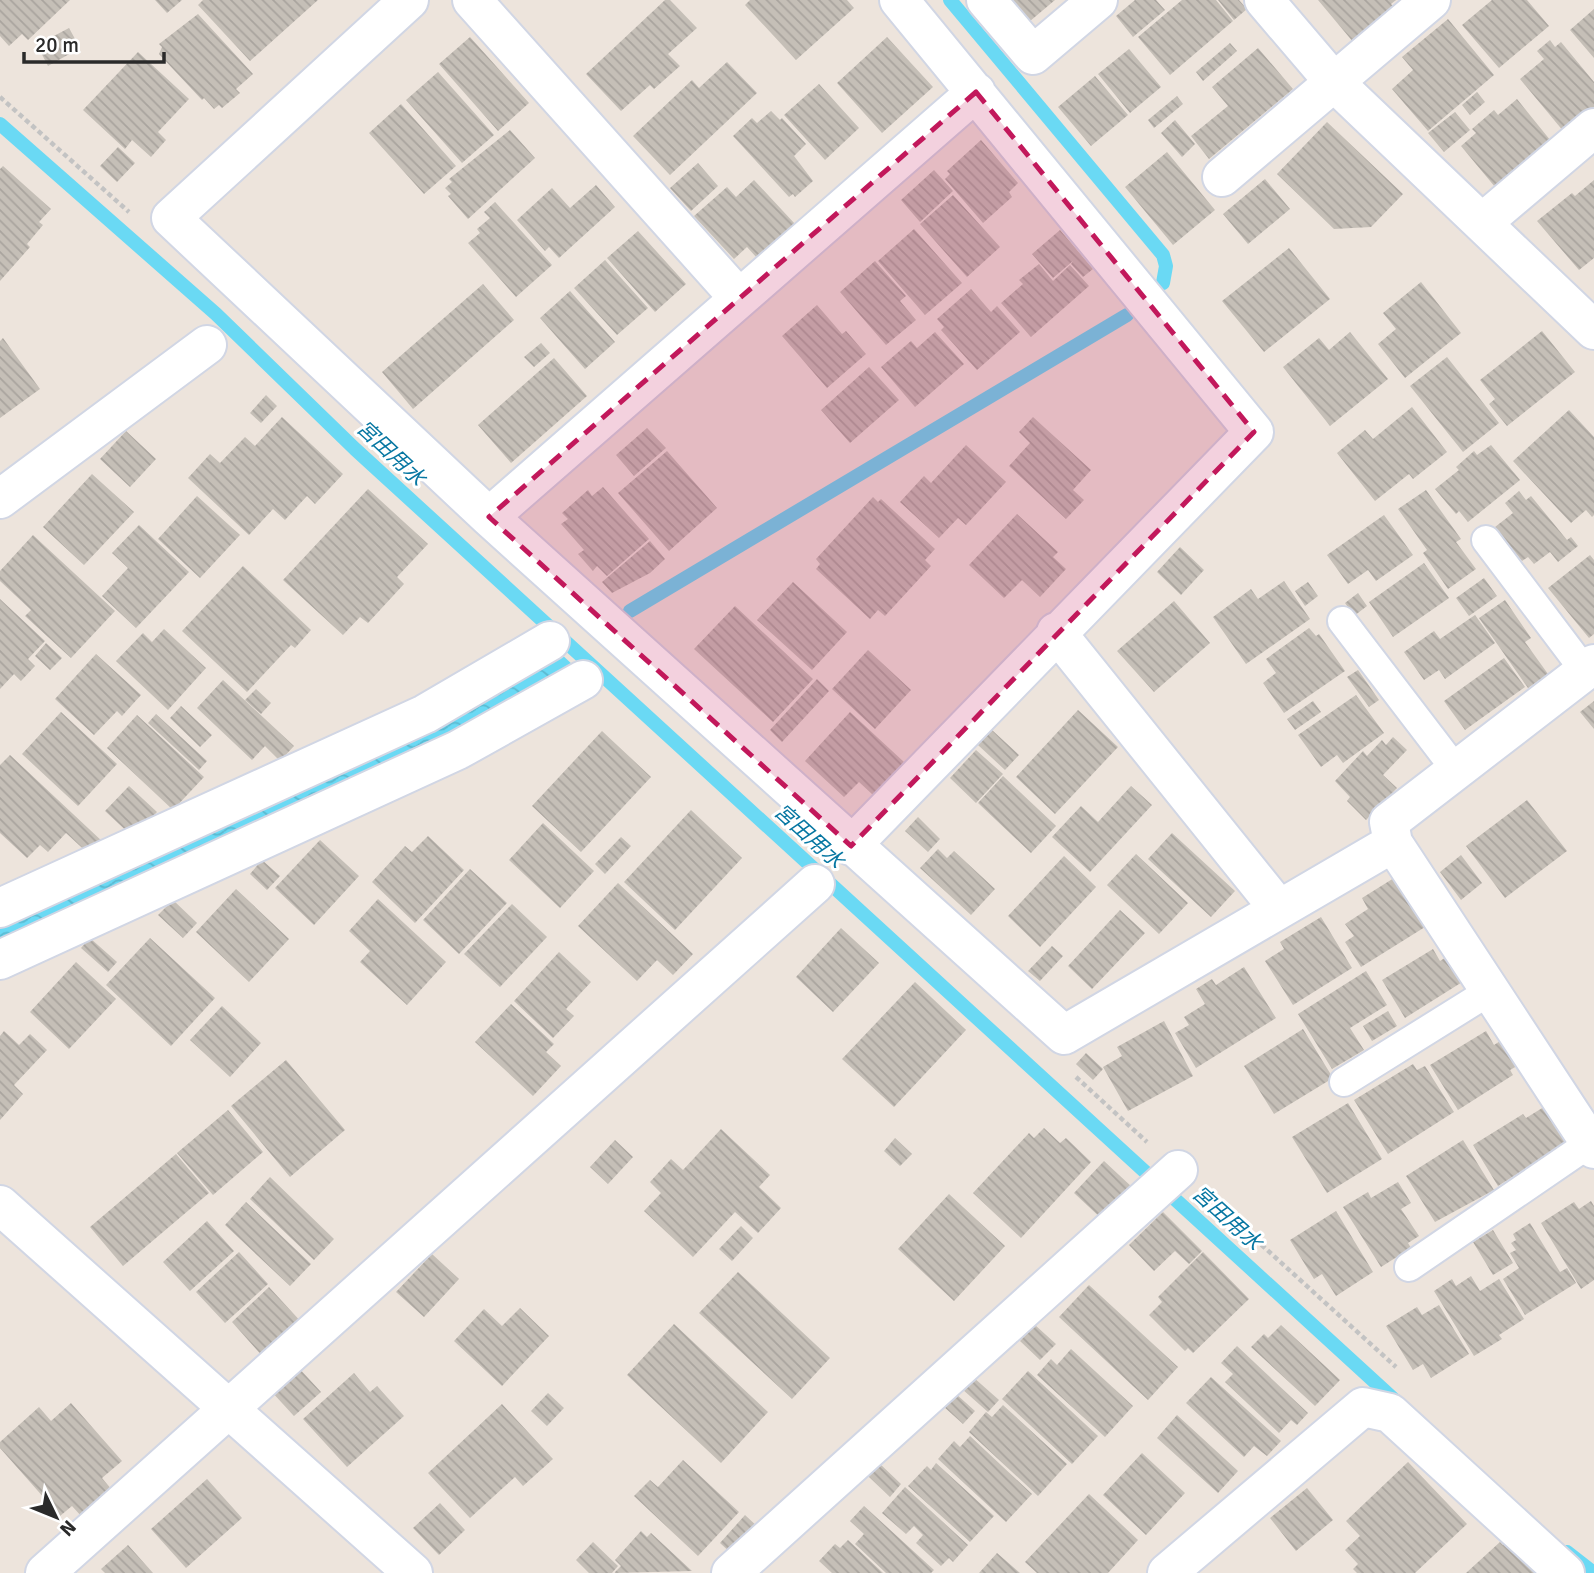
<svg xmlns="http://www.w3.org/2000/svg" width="1594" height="1573" font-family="Signika,'Noto Sans JP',sans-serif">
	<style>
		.water { fill: url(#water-waves) }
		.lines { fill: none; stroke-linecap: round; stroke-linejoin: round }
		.stream { stroke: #6ad9f4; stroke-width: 14 }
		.building { fill: url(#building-back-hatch) }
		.lane-casing { stroke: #d1d6e4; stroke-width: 32 }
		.street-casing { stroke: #d1d6e4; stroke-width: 42 }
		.path { stroke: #c3c3c3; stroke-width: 4.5; stroke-dasharray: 5 3.5; stroke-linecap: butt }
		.lane { stroke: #fff; stroke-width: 28 }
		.street { stroke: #fff; stroke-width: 38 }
		.marked { fill: #c2185b; fill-opacity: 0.2; stroke: #c2185b; stroke-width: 5; stroke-dasharray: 14 9; stroke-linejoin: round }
		.labels { text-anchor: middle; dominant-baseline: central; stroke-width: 6; stroke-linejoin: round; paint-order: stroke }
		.water-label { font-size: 21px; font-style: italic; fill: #0777a2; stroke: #fff }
	</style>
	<defs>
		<pattern id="water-waves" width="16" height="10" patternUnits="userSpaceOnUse" patternTransform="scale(1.75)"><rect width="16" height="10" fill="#6ad9f4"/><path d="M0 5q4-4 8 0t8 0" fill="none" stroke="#5cbad1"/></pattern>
		<pattern id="building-back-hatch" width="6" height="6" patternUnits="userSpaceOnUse" patternTransform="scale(1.75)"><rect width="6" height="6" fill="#c5bfb7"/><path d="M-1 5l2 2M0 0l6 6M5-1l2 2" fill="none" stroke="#a9a49e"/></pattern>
	</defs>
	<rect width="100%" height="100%" fill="#ede4dc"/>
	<path class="water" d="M558,651L575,667L441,742L0,945V922Z"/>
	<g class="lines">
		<path class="stream" d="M950,0L1163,255L1166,266L1163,283
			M0,124L216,314L355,449L1400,1405
			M630,611L1127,315
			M1567,1552L1594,1573"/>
	</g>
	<path class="building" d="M0,0H70L28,40L22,34L9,46L0,36Z
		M155,0H182L167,13Z
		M203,0H318L250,61L198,5Z
		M665,0H670L697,28L668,54L680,66L654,89L650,85L621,111L586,74Z
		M750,0H847L854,8L796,60L745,5Z
		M1001,0H1055L1023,27Z
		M1135,0H1156L1165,10L1133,37L1116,16Z
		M1182,0H1216L1233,21L1170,75L1138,37Z
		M1218,0H1239L1247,9L1234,20Z
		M1318,0H1396L1391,4L1395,8L1354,43Z
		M1492,0H1527L1549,26L1499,68L1462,25Z
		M1594,9V58L1570,30Z
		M198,14L253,74L236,89L240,93L222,108L219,105L214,109L204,98L202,100L159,54L162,47L159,44Z
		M1448,19L1494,75L1428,131L1392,89L1413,70L1402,57Z
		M69,28L80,48L48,66L37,45Z
		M470,37L529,103L498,131L439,64Z
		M887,37L933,87L882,133L837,83Z
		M1550,40L1555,47L1561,42L1594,82V107L1564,132L1520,79L1544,59L1537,51Z
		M1230,43L1237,51L1203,81L1196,72Z
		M1258,48L1293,89L1209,159L1191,136L1228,106L1212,87Z
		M1129,49L1161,87L1130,113L1098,74Z
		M138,52L189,99L158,132L166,140L151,157L132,140L125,149L83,110Z
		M727,62L757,93L670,175L633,136L692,80L699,88Z
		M438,72L494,135L462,163L406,100Z
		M1095,76L1128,115L1091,146L1058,107Z
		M819,84L859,128L825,160L784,115Z
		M1477,92L1485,102L1470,115L1462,105Z
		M1177,96L1183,104L1154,128L1148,120Z
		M1517,99L1555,146L1500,193L1461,146L1476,133L1472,129L1494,110L1498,115Z
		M401,104L456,166L424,194L369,133Z
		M771,111L780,120L782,118L806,144L794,156L813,181L795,197L793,194L789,197L733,136L752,118L757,123Z
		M1455,112L1470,130L1444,152L1428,133Z
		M1175,120L1195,144L1182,157L1161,133Z
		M1327,122L1403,194L1371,227L1334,229L1277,174Z
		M510,130L535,158L468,219L448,196L451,194L445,188L452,182L449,179Z
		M981,140L1018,183L1009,192L1012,197L983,223L945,179L950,174L947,171Z
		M118,147L135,163L117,182L100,166Z
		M1167,152L1215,210L1173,245L1125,187Z
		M698,163L718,186L691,211L670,188Z
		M3,166L51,209L39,222L43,225L27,244L30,247L0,281V169Z
		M934,170L953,191L920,222L901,200Z
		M1265,179L1290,209L1248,244L1223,214Z
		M754,180L795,224L757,258L747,247L734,259L694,216L727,187L736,197Z
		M1594,180V258L1579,270L1537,221L1572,193L1575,196Z
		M596,185L615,207L559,258L549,247L545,251L517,220L552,188L570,208Z
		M953,195L1000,247L967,277L920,224Z
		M495,202L552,265L516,297L468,243L480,233L477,229L490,218L484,212Z
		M914,229L962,283L925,315L878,261Z
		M1060,230L1093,269L1083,277L1071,264L1073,261L1053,278L1032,254Z
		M638,231L686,284L655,312L607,258Z
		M1289,248L1330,299L1264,352L1222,301Z
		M605,260L648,308L617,335L574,288Z
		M875,261L906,296L900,301L916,320L886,345L840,292Z
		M1039,264L1053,281L1070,265L1089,286L1031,337L1001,303L1023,284L1019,280Z
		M1421,282L1461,333L1405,378L1378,344L1396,329L1383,313Z
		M483,284L514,320L413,409L382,372Z
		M971,289L991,312L997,306L1020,332L977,370L941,330L944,327L937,319Z
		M570,291L615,342L585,369L540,318Z
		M817,305L842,334L846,331L866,354L827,388L782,336Z
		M1542,331L1575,372L1507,426L1489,404L1495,399L1480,380Z
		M935,332L964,364L915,407L881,367L911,341L917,348Z
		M1350,332L1388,379L1330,426L1283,367L1319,338L1329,350Z
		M3,338L40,389L0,418V341Z
		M541,343L550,353L534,367L524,357Z
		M1447,357L1499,423L1463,452L1410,386Z
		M554,358L587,396L511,463L478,425Z
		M869,367L899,400L850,443L821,410Z
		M266,395L277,406L261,423L250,413Z
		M1412,407L1447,452L1413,479L1409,474L1375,501L1337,453L1365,430L1373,439Z
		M1569,410L1594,437V515L1592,517L1586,510L1571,523L1513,461Z
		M282,417L343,474L315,504L307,496L285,520L273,509L249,535L188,478L210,454L220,463L245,437L255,446Z
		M1033,417L1091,470L1073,490L1084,500L1066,519L1009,466L1030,443L1019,432Z
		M647,428L666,448L634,476L616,455Z
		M126,431L156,459L130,487L100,459Z
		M966,445L1006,482L966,525L958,518L939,538L900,502L924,476L931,483Z
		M1491,445L1520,480L1468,522L1459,511L1456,514L1435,489L1459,470L1456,467L1474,451L1477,455Z
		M667,451L717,508L669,551L618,493Z
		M92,474L134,512L84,565L43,527Z
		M603,487L649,539L607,576L597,566L593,571L578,554L584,550L561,524L568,519L562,513L588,490L592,496Z
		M368,489L428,544L397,577L404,584L368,623L360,617L343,635L283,580Z
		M1426,490L1461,539L1456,542L1476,569L1448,589L1423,553L1427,550L1398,509Z
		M1519,491L1526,500L1531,496L1567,540L1571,537L1578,546L1558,562L1550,552L1534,564L1528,557L1522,561L1495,527L1513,513L1505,503Z
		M197,496L240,535L200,578L158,539Z
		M873,497L878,502L881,499L935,549L925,560L931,566L885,616L878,610L870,619L816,569L820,564L816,559Z
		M1017,514L1058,552L1053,557L1066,569L1040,597L1022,580L1004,598L969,565Z
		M1384,515L1413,555L1376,581L1368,570L1348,584L1327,555Z
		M139,525L189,572L136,628L102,596L128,568L112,553Z
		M33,535L115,611L71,658L25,616L31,610L0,581V571Z
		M650,541L665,559L650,573L612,593L602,582Z
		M1180,547L1204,570L1181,595L1157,572Z
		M1590,555L1594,560V634L1589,638L1548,588Z
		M1424,563L1449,598L1393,637L1369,602Z
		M243,566L311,630L295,648L291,645L247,692L182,631Z
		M1484,578L1497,596L1469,616L1456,598Z
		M1284,581L1310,619L1246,664L1213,617L1251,589L1258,599Z
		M793,582L847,632L812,670L757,620Z
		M1308,582L1318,596L1305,606L1295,591Z
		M1358,593L1367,606L1354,616L1345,603Z
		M0,599L45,641L28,659L35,666L21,681L14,674L0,689Z
		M1505,600L1531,638L1525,642L1548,674L1528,688L1479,618Z
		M1174,601L1210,643L1154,692L1117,651Z
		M735,606L813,679L773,722L694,649Z
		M1475,615L1495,643L1445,679L1439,670L1424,680L1404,652L1434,631L1440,639Z
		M1309,628L1316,636L1319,634L1345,671L1284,713L1263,683L1276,673L1266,659Z
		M164,629L206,668L168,710L116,661L143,633L152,642Z
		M46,643L62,658L50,670L35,656Z
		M868,650L911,690L875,729L832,689Z
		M96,654L141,695L122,716L117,711L94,735L55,699Z
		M1504,658L1525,687L1465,730L1444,701Z
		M1358,670L1379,700L1369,707L1347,677Z
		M817,679L829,691L782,742L770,730Z
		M223,680L294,746L280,761L265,746L252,760L197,708Z
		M256,689L271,703L261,714L245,700Z
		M1356,695L1384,733L1343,763L1337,755L1321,767L1298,735Z
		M1313,701L1321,712L1295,730L1287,719Z
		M1594,701V729L1580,712Z
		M181,706L212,735L200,747L170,718Z
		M1078,710L1118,747L1055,814L1016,777Z
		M61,712L117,764L78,806L22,754Z
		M850,712L904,762L873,795L859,782L844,797L805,761Z
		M156,714L207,761L199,770L148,723Z
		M137,715L204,777L173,810L107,748Z
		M992,730L1019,755L1005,770L978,745Z
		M602,731L651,777L581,852L532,806Z
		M1393,737L1407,750L1383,775L1397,788L1366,820L1347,801L1350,797L1335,781L1363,751L1367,756L1382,740L1386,745Z
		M976,750L1003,774L976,803L950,778Z
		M10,755L104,843L92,857L66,833L48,852L40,845L27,858L0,833V765Z
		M1003,776L1056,826L1031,853L978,803Z
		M129,786L157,812L133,837L105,811Z
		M1131,786L1152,805L1090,872L1052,837L1081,806L1098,822Z
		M1527,800L1567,851L1505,898L1466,846Z
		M691,810L742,858L675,930L624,882Z
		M918,817L940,839L928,852L905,831Z
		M543,823L594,871L560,908L509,860Z
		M1172,833L1235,891L1211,917L1148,859Z
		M428,836L464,870L415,923L372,882L405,846L412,852Z
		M621,837L631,846L605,874L595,864Z
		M320,840L359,876L314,925L275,888Z
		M938,849L947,858L954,851L995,889L971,915L920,868Z
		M1136,854L1188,903L1159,934L1107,885Z
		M1461,855L1482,883L1461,900L1440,872Z
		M1064,856L1096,887L1040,947L1008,916Z
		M262,860L280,876L267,890L250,874Z
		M470,869L507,903L459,954L423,920Z
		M1402,873L1433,922L1361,967L1345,942L1354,936L1345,924L1368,909L1362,898Z
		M618,883L693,954L673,975L657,960L637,981L578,926Z
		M236,889L289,939L249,982L196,932Z
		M378,899L446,962L407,1005L360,962L370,951L349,931Z
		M173,900L197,923L183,938L158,915Z
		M512,904L547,937L500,987L464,954Z
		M1120,910L1145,933L1092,989L1068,966Z
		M1321,917L1352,968L1293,1005L1265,961L1284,949L1280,942Z
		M841,928L879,963L833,1012L796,977Z
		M90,938L117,962L108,972L81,948Z
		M150,938L215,998L171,1046L106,985Z
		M1052,946L1063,956L1040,981L1028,971Z
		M1433,949L1440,961L1451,954L1467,979L1405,1018L1382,980Z
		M559,952L591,982L566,1009L574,1016L553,1038L514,1001Z
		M76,962L116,999L69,1049L30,1012Z
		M1244,967L1276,1018L1196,1068L1175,1033L1189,1025L1184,1017L1205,1004L1196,989L1212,979L1216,985Z
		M1366,971L1387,1005L1350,1028L1364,1050L1332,1069L1298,1014Z
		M915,982L966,1030L894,1107L842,1059Z
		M511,1004L554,1044L546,1052L561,1066L533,1096L475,1042Z
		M222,1006L261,1043L230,1077L190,1040Z
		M1388,1011L1397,1026L1372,1041L1363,1026Z
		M1164,1021L1193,1076L1128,1111L1103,1067L1122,1056L1117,1047Z
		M1303,1029L1333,1078L1274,1114L1244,1066Z
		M4,1031L19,1045L30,1034L47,1050L14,1085L23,1094L0,1120V1036Z
		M1486,1031L1494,1045L1508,1036L1524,1062L1510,1070L1513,1075L1458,1110L1430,1065Z
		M1086,1053L1103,1069L1093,1080L1076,1064Z
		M286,1060L345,1130L290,1177L231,1106Z
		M1413,1064L1417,1070L1425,1066L1454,1112L1388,1154L1354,1100Z
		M1552,1102L1574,1138L1498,1186L1473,1145L1523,1114L1526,1118Z
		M1348,1103L1382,1159L1327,1193L1292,1137Z
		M228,1110L263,1152L213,1195L177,1153Z
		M1044,1128L1060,1143L1066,1138L1091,1162L1021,1238L973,1193L1029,1133L1034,1138Z
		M721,1129L770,1175L759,1187L781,1208L758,1233L735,1212L693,1257L644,1211L661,1193L650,1182L671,1159L683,1170Z
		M895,1138L912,1154L900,1166L884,1151Z
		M615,1140L633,1157L608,1184L590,1167Z
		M1463,1140L1494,1190L1435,1222L1406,1176Z
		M176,1154L209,1193L123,1266L90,1227Z
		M1104,1161L1133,1188L1103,1220L1074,1193Z
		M270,1177L334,1239L314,1260L250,1199Z
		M1398,1182L1411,1203L1401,1209L1419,1236L1408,1243L1411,1248L1381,1267L1343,1207L1368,1192L1371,1198Z
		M949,1194L1005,1246L954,1301L898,1249Z
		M1591,1201L1594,1206V1280L1581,1289L1541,1223L1574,1202L1579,1209Z
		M246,1202L311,1264L290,1286L225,1225Z
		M1336,1211L1373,1272L1336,1296L1322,1274L1314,1279L1290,1240Z
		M1163,1212L1202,1251L1189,1264L1175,1251L1154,1271L1129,1245Z
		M207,1221L234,1251L190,1291L163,1262Z
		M1530,1223L1560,1272L1567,1268L1576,1283L1525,1315L1503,1279L1519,1268L1510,1253L1516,1250L1511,1243L1516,1240L1513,1234Z
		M741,1226L753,1238L732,1261L719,1249Z
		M1493,1230L1513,1263L1493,1275L1473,1242Z
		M239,1252L268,1284L225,1323L196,1292Z
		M1203,1252L1249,1299L1193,1353L1188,1348L1185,1351L1149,1315L1162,1302L1158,1297Z
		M432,1254L459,1279L424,1317L396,1292Z
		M738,1272L830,1358L792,1399L699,1313Z
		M1471,1276L1480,1291L1499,1279L1524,1319L1499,1335L1502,1339L1474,1356L1434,1291L1452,1279L1456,1286Z
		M1089,1285L1178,1367L1148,1400L1059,1317Z
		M269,1287L303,1324L265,1359L232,1322Z
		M1439,1305L1469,1354L1431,1378L1423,1364L1413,1370L1386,1326L1417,1307L1422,1315Z
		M520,1308L549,1336L502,1386L454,1341L484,1309L502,1326Z
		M674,1324L768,1412L721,1463L627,1375Z
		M1035,1325L1056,1344L1040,1360L1020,1341Z
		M1281,1325L1340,1380L1315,1406L1251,1347L1264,1334L1268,1338Z
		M1237,1346L1308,1413L1297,1425L1291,1420L1279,1433L1225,1382L1233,1374L1221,1363Z
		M1071,1349L1133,1406L1105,1437L1037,1375L1051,1359L1057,1365Z
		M297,1366L321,1392L294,1416L270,1390Z
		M1028,1371L1098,1436L1072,1464L1002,1399Z
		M354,1373L370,1392L377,1386L404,1416L347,1467L303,1419Z
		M973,1377L999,1400L988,1412L962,1389Z
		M1211,1377L1281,1441L1267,1456L1254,1446L1244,1457L1186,1403Z
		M548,1393L564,1408L547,1426L531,1411Z
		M955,1393L975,1411L963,1424L943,1406Z
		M71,1403L122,1461L102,1478L112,1490L82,1517L72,1506L60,1516L0,1448V1442L39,1407L51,1421Z
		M502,1404L553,1459L523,1486L515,1477L470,1518L428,1473Z
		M1003,1405L1067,1464L1038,1496L969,1432L986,1412L992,1417Z
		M1177,1415L1238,1471L1218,1493L1157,1438Z
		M970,1436L1032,1494L1006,1522L938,1459L954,1441L960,1447Z
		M1142,1453L1185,1493L1146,1535L1103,1495Z
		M683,1460L739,1512L698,1556L634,1496L650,1480L658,1487Z
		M1408,1462L1467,1524L1415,1573H1357L1353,1569L1358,1564L1345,1550L1360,1536L1346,1521Z
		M879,1463L901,1484L890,1497L868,1476Z
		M936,1463L994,1516L970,1542L908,1486L927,1466L931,1470Z
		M207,1479L242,1518L186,1568L151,1529Z
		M905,1487L968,1545L953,1562L949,1558L941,1566L916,1543L923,1535L914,1526L906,1534L882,1513Z
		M1307,1488L1333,1520L1296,1551L1270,1518Z
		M1089,1494L1138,1540L1108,1573H1037L1025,1562Z
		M440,1503L465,1530L439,1555L413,1528Z
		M864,1506L934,1570L931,1573H886L855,1544L864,1534L850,1521Z
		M745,1515L759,1528L733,1555L720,1543Z
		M641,1531L647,1537L651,1533L692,1571L614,1573L621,1566L615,1560Z
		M848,1540L883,1573H832L819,1561L835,1544L840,1548Z
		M1508,1540L1539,1573H1466L1500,1542L1503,1545Z
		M593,1542L618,1566L612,1573H589L576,1560Z
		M128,1545L153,1573H105L101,1569Z
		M997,1553L1020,1573H979Z"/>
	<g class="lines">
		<g class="lane-casing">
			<path id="lane" d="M1486,540L1585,671
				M1342,621L1456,770
				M1344,1082L1490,991
				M1409,1267L1590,1143"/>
		</g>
		<g class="street-casing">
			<path id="street" d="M409,0L171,218L489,517L1064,1035L1393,843
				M472,0L738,297
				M986,0L1033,55L1098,0
				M1264,0L1334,82L1594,330
				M1222,177L1431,0
				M1482,223L1594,128
				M0,499L207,345
				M489,517L976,92
				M1056,632L1279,909
				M1594,664L1389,822L1393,843L1594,1149
				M851,846L1254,432L899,0
				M0,908L425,714L550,641
				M0,960L458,750L583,680
				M0,1205L413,1573
				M45,1573L815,884
				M731,1573L1178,1170
				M1167,1573L1363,1407L1390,1413L1565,1573"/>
		</g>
		<path class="path" d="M0,97L129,212
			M1076,1077L1147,1142
			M1211,1199L1396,1367"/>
		<use href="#lane" class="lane"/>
		<use href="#street" class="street"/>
	</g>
	<path class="marked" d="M976,92L1254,432L851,846L489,517Z"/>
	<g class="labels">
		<g class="water-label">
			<text transform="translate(391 453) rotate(43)">宮田用水</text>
			<text transform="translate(809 836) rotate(42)">宮田用水</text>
			<text transform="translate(1227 1218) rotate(42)">宮田用水</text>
		</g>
	</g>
	<g transform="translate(56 1517) rotate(133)" stroke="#ffffff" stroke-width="5" paint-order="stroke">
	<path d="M0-5L12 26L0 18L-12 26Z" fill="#2a2a2a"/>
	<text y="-10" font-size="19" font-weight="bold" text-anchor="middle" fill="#2a2a2a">N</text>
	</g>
	<path d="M24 52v10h140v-10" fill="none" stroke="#2a2a2a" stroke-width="3.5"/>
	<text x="35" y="52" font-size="21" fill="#2a2a2a" stroke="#ffffff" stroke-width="5" paint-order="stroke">20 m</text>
</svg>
